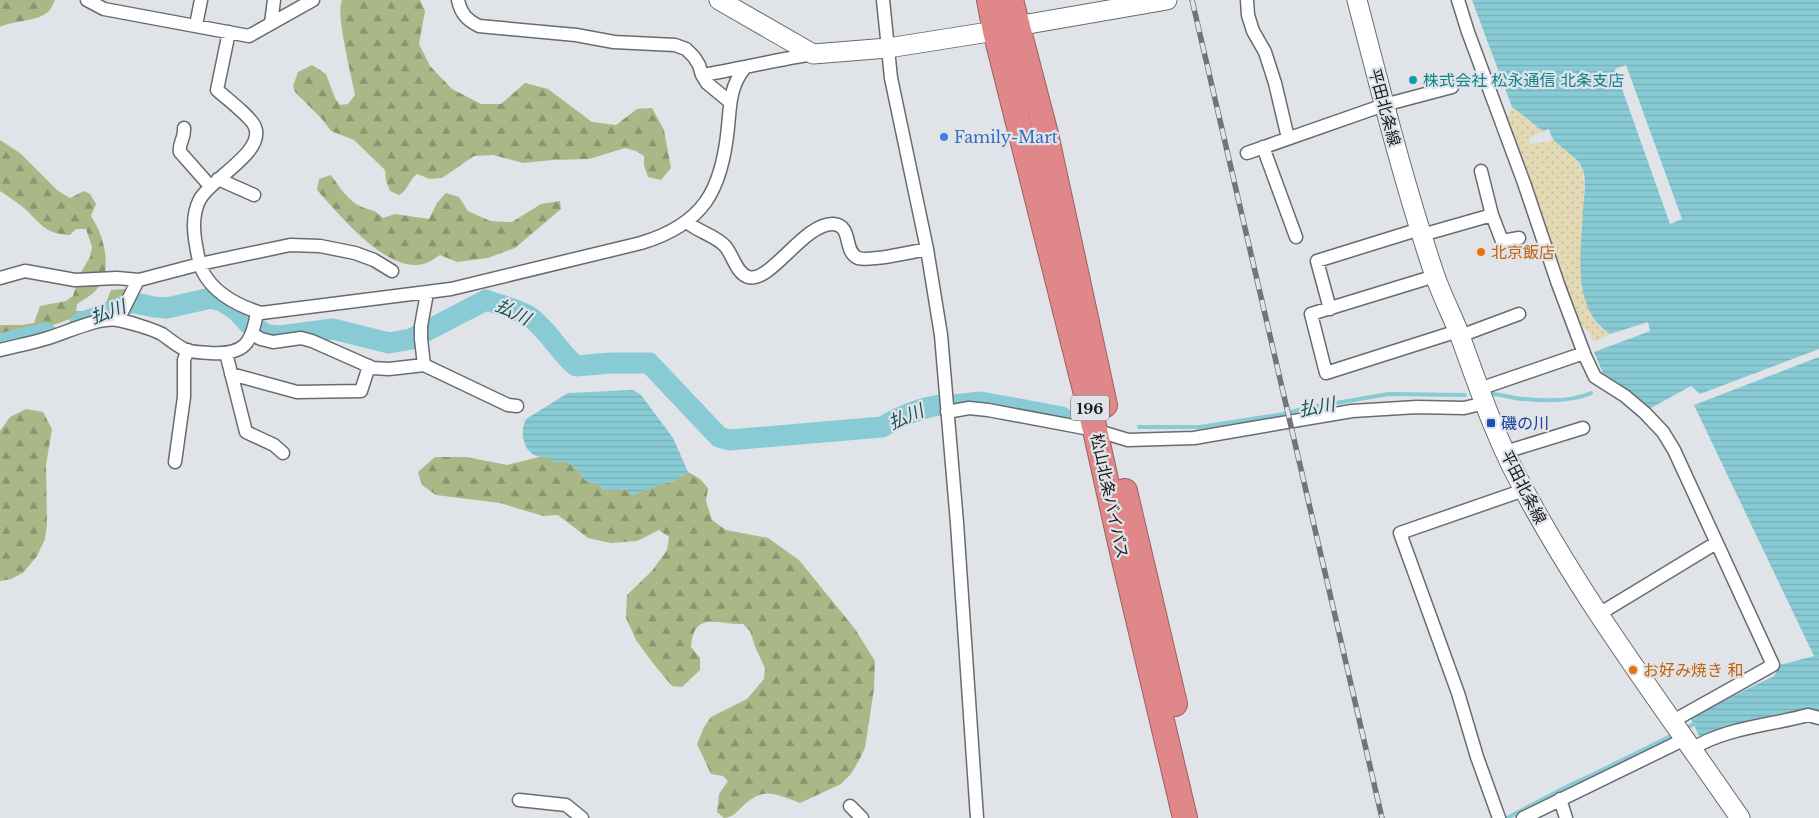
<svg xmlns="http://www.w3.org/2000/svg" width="1819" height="818" font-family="'Libre Baskerville','Noto Sans JP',serif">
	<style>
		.forest { fill: url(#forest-firs) }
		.sand { fill: url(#sand-dots) }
		.water { fill: url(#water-rules) }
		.pier { fill: #e0e3e8 }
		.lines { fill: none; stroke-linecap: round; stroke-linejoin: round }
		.stream { stroke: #88cbd5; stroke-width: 4 }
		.river { stroke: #88cbd5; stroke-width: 21 }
		.street-casing { stroke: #686b70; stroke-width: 15 }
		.secondary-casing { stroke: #686b70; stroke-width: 21 }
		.highway-casing { stroke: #9a6162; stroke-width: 26 }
		.street { stroke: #fff; stroke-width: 12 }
		.secondary { stroke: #fff; stroke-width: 19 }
		.highway { stroke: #e08789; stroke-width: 24 }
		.rail-casing { stroke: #727578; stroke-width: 5.5 }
		.rail { stroke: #e0e3e8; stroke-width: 4; stroke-dasharray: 11; stroke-linecap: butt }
		.culture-dot { fill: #0f9aa8; stroke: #e0e3e8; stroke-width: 2 }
		.shop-dot { fill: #3f7fe0; stroke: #e0e3e8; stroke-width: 2 }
		.food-dot { fill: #e8710a; stroke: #e0e3e8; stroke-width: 2 }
		.transit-dot { fill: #1a4fb4; stroke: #e0e3e8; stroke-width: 2 }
		.labels { text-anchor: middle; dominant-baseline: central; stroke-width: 4.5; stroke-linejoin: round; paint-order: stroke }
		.shield { fill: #e0e3e8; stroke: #545658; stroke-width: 1 }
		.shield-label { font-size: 15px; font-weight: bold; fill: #181a1b }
		.culture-label { font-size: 16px; fill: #0d838f; stroke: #e0e3e8; text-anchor: start }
		.street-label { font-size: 16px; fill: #181a1b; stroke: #e0e3e8 }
		.shop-label { font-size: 16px; fill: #366cbe; stroke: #e0e3e8; text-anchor: start }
		.food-label { font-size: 16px; fill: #c56008; stroke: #e0e3e8; text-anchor: start }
		.transit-label { font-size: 16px; fill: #164399; stroke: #e0e3e8; text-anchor: start }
		.water-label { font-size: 18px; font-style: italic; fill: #18525a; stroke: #e0e3e8 }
	</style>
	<defs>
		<pattern id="forest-firs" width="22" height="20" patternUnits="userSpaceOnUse" patternTransform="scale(1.25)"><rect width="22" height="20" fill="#aab888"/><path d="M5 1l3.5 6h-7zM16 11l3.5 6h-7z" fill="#89956e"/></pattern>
		<pattern id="sand-dots" width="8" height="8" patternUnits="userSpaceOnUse" patternTransform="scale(1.25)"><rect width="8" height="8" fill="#e3d9b4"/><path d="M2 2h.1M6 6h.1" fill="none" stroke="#c2ba9a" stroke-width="1.8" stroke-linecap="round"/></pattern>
		<pattern id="water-rules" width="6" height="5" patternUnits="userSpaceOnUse" patternTransform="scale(1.25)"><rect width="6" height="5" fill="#88cbd5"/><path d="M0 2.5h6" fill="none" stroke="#75aeb6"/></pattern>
	</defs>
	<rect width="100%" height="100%" fill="#e0e3e8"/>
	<path class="forest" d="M0,0H55C53,3 52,8 49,11C38,22 14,20 0,27Z
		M342,0H420L425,11L419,44L430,66L452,89L481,104H501L525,83L548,89L592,122L616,125L637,109L652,108L664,130L671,168L661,180L648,177L644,165V156L636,151L625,148L589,159L553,160L523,163L493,155L474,156L442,178L430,179L417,174C409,180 408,190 399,195L390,191L386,181L385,170L354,140L331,131L322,119L295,92L293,86L298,72L312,65L326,74L335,98L340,105L348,104L355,95C352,78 335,13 342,0Z
		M0,140L20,153L57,190L70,198L84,191L90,194L96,204L91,216C104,236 114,270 96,290C91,296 83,300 77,304L76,311H90L105,305L111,290L124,289L129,294L121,301L53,325L0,339V325H22L34,323L40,306L66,301L73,296L80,274L90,257L92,247L86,229H76L70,235C41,234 40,220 20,205C14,200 7,196 0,191Z
		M331,175C339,187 349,202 362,207C373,212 373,208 383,218L395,214L429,219L437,203L446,193L459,197L468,211L490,221L512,222L541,204L560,201L561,209L515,248L488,258L457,262L440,255C435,258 429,263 423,264C386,273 339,214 317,190L319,179Z
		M26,409L43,412L52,429L46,465L47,524L45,539L37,556L23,573L11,579L0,581V431L10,417Z
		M543,456L549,457L554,462H568L579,471L585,480L596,484L605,490H625L633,495L661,484L672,482L688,472L700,479L708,488L706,501L712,520L726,530L768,538L799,560L855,629L875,661L874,689L865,748L858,762L851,774L841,784L800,803C773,793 763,786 741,808C735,814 732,817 724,818L717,812L719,794L728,781L723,776L711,774L697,744L704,727L711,717L747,699L764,679L765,668L756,649L750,631L743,624C717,625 694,610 691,647L700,658V670L682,687L672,686L652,662L636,640L626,618L627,595L652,571L667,550L669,537L659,530L637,541L611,543L588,538L558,515L543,516L500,503L436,495L422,485L418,472L435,457H466L507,465Z"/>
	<path class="sand" d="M1512,107L1543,131L1528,139L1530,144L1550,141L1553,139L1572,154L1583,171L1590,312L1599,327L1610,334L1594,342L1589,332L1581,325L1562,279L1507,120Z"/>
	<path class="water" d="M1472,0H1819V349L1700,394L1691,386L1649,409L1640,399L1606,380L1594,352L1650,331L1648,322L1610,334C1571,309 1581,251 1583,211C1584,199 1586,185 1584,173C1580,157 1562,150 1553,139C1551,136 1550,132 1549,129L1543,131L1512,107Z
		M1819,357V712L1803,709L1750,720L1699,736L1690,717L1774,676L1780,665L1814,656L1694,405Z
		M633,390L641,395L673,438L688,472L672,482L661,484L633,495L625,490H605L596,484L585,480L579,471L568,462H554L548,457C545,456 539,457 536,456C522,450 520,431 526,419L568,393Z"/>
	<path class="pier" d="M1626,65L1682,219L1670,224L1615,69Z"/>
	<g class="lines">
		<path class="stream" d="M1492,394C1503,394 1513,399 1524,399C1545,401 1572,402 1591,393
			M1139,427H1200L1284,414L1306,408L1389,394L1465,395
			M1685,729L1694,724
			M1507,818L1572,784L1592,775L1675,734"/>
		<path class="river" d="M80,323L104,315L131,302L154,307L167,308L211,298L222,301L236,310L248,323L267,335L280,336L333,329L389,343L411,339L486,300C499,305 520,310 530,317C549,331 559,352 576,366L611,363H649L719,437L729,440L882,427C901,416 920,407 942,405
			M0,344L46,333
			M953,405L981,402L1062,417"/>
		<g class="street-casing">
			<path id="street" d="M87,0L104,9L249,36L313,0
				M458,0C461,14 467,20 479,26L576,35L614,42L675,45L686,49L694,57L699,65L702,75C739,69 775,60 813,54
				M883,0L891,78L927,249L941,335L957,523L977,818
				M1247,0L1248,15L1253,31L1265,52L1275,83L1288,138
				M1458,0L1468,32L1524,183L1558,284L1585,356L1595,377L1625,396L1645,413L1663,432L1674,450L1773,665L1673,721
				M271,23L274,0
				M196,25L201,0
				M229,32L217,90C225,97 252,118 255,127C265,152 212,178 200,199C193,212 193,225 195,239C197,250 198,262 203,272C214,293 239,306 261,313L451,289L641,243C704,224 722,190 728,127C730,106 730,86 744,69
				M702,75L707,83L730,102
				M184,128C185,139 178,144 180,152L210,186
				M1263,147L1296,237
				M1247,153L1384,105L1452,87
				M218,179L254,195
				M1492,215L1502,241L1519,238
				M687,222C698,232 715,235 725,246C733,255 736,273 748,277C770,284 804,223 833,224C853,225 843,252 858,258C869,262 913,252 927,249
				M1422,235L1492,215L1481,171
				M1435,276L1311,314L1326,373L1458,331
				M0,278L25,271L75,280L117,278L139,280L200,264L290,245L320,246L355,253L374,260L392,271
				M1330,309L1317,261L1420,229
				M118,320L138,280
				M252,334L261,339L273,342L301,338L312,341L373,368L389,369L424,365L508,405L517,406
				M1460,336L1519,314
				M0,350C16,346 32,343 48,338C68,332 98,317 118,320C129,322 152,329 162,334C169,339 176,345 184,349C192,353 202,352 210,353C244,355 252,344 257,312
				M226,353L246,432L274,445L283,453
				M424,365L421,339V326L427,293
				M231,374L297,392L361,391L369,366
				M1479,389L1584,353
				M947,412L969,408L988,410L1095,430L1128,440L1194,438L1352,411L1417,407L1464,408L1485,403
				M1505,452L1583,428
				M175,462L184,397V360L188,350
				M1599,614L1716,543
				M1692,749C1724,728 1772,725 1808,715L1819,718
				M1560,799L1566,818
				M519,800L566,805L582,818
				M850,806L862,818
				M1499,818L1477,757L1458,693L1400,533L1524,490
				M1523,818L1685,739"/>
		</g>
		<g class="secondary-casing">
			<path id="secondary" d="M719,0L813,54L888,48L995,31L1017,26L1167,0
				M1357,0C1381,92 1404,184 1434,273C1441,294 1451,313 1459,333C1475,377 1490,422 1511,465C1574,590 1661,703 1740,818"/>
		</g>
		<g class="highway-casing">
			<path id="highway" d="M989,0L995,31L1095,430L1120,543L1185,818
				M1011,0L1046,134L1105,405
				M1125,491L1175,704"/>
		</g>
		<use href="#street" class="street"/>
		<use href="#secondary" class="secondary"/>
		<use href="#highway" class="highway"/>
		<g class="rail-casing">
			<path id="rail" d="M1192,0L1382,818"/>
		</g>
		<use href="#rail" class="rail"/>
	</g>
	<circle class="culture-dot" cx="1413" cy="80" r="5"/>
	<circle class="shop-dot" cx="944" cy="137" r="5"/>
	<g class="food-dot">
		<circle cx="1481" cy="252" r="5"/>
		<circle cx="1633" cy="670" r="5"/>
	</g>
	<rect class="transit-dot" x="1486" y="418" width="10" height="10" rx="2.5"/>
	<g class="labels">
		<rect class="shield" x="1071" y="395.5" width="38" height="25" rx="4"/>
		<g class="shield-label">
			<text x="1090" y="408">196</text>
		</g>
		<g class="culture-label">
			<text x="1423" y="80">株式会社 松永通信 北条支店</text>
		</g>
		<g class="street-label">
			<text transform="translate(1385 107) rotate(75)">平田北条線</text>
			<text transform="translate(1524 487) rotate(63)">平田北条線</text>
			<text transform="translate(1110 496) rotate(78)">松山北条バイパス</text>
		</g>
		<g class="shop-label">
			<text x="954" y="137">Family-Mart</text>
		</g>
		<g class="food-label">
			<text x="1491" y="252">北京飯店</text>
			<text x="1643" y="670">お好み焼き 和</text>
		</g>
		<g class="transit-label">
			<text x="1501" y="423">磯の川</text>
		</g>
		<g class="water-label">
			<text transform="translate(108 312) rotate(-20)">払川</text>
			<text transform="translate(513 312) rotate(26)">払川</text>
			<text transform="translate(1317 407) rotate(-10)">払川</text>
			<text transform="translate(906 417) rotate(-23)">払川</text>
		</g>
	</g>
</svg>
